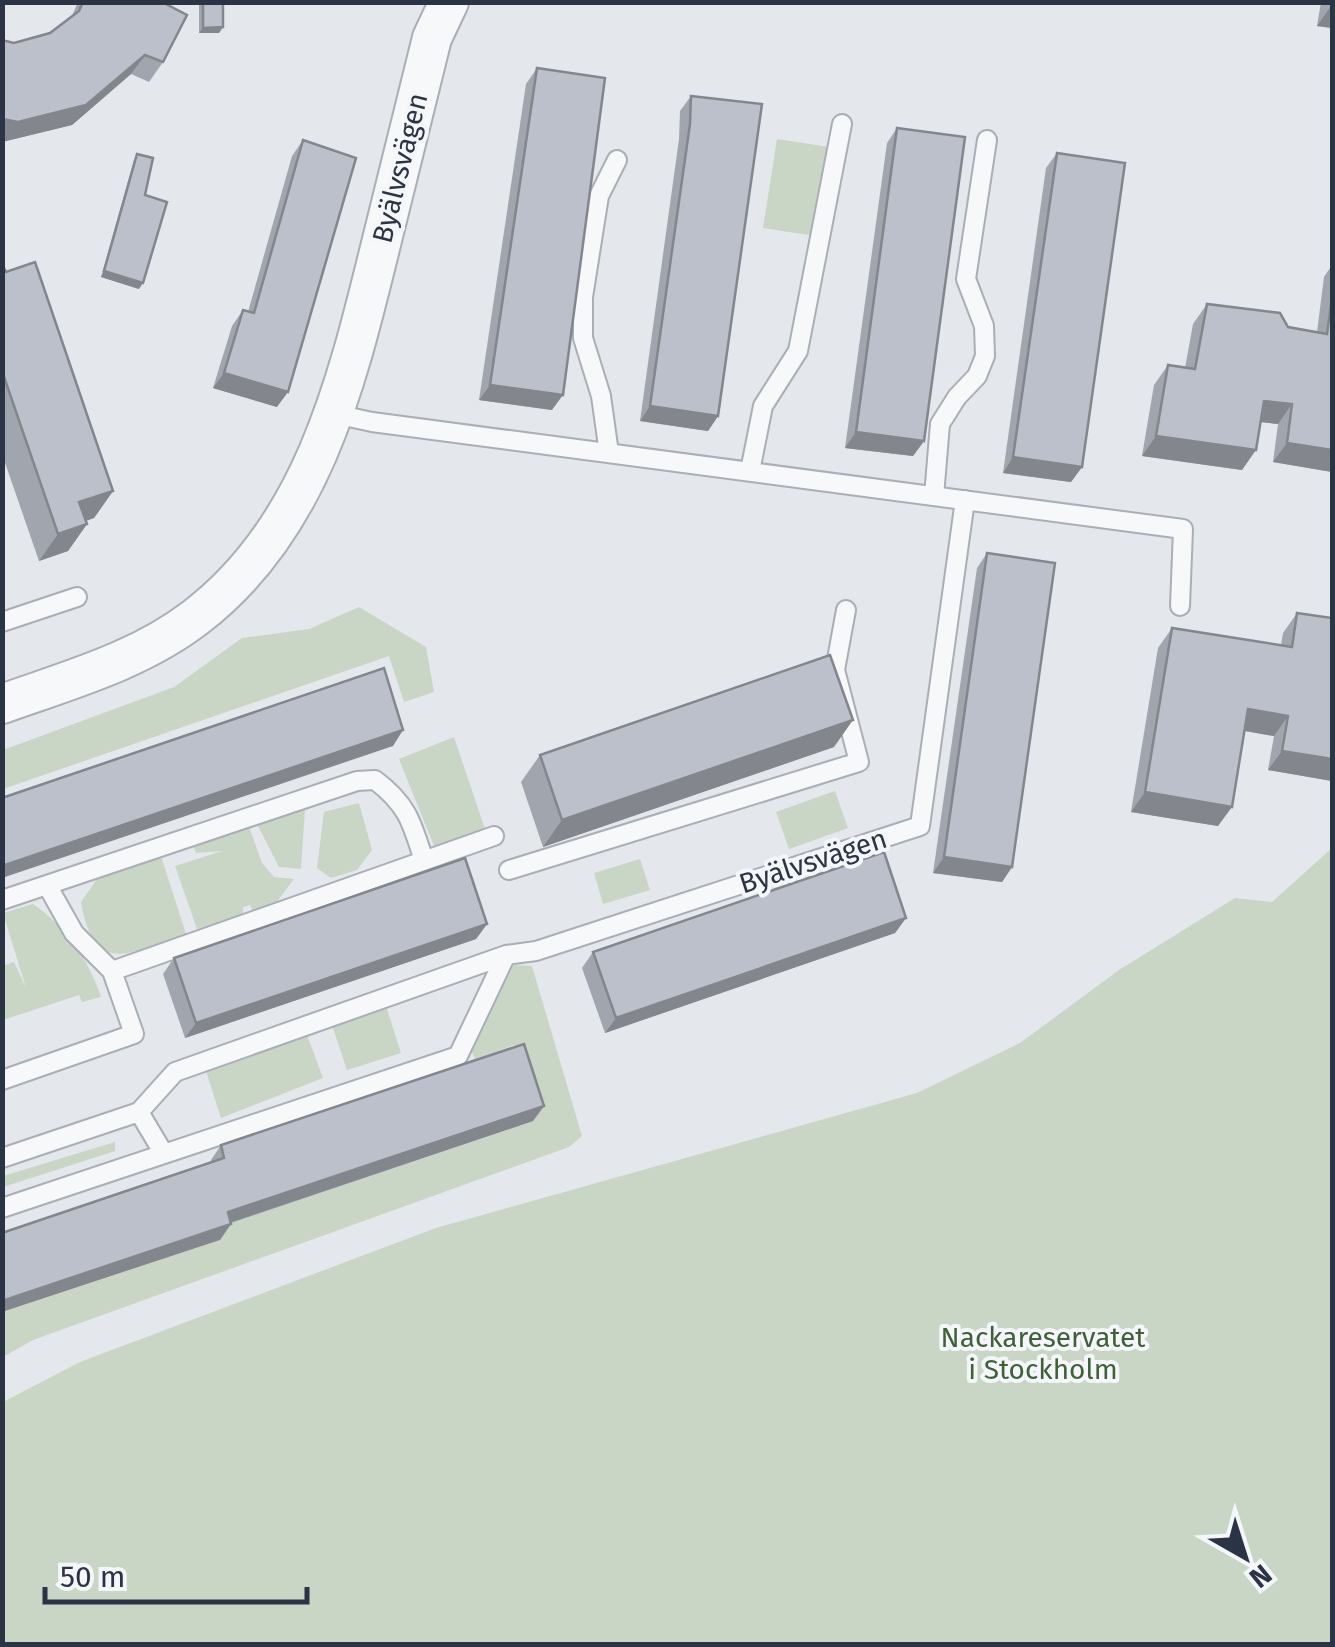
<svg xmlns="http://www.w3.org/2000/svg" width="1335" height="1647" font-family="'Fira Sans',sans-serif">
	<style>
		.green { fill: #c9d6c5 }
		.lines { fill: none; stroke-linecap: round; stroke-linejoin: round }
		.service-casing { stroke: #a9aeb7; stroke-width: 22 }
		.minor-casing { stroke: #a9aeb7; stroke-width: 42 }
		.service { stroke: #f7f8fa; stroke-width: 18 }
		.minor { stroke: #f7f8fa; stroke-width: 38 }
		.wall { fill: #a1a5ae }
		.shaded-wall { fill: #83868d }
		.building { fill: #bbc0ca; stroke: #83868d; stroke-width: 2.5 }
		.labels { text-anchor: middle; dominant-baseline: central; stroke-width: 8; stroke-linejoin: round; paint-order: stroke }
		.street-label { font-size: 28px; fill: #2b3445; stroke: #f4f6f9 }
		.park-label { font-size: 28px; fill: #3f6138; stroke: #f4f6f9 }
	</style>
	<rect width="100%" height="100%" fill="#e4e7ec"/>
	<path class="green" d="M777,139L836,148L822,237L763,228Z
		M359,607L426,647L434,692L404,702L389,656L3,789V750L174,687L242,638L309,629Z
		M454,737L488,838L438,856L399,759Z
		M835,791L848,828L789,849L776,812Z
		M359,803L372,850L357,870L331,878L317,868L324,812Z
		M305,809L301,869L279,867L257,824Z
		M246,818L262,863L274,877L294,879L276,903L253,911L250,905L243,907V915L197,929L175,866L222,851L196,853L190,837Z
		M1332,848V1644H3V1402L80,1362L436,1228L917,1093L1020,1043L1119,970L1235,898L1272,902Z
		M161,856L186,934C132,952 94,979 81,902L99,876Z
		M640,859L650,890L603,904L594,873Z
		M33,904C65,926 89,960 101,997L82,1002L79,995L3,1020V966L14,962L26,988L3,913Z
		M514,965L532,966L582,1136L569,1147L33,1340L3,1357L2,1312L220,1240L217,1227L533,1121L514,1045L475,1059L471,1049Z
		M386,1006L401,1053L347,1070L332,1025Z
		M307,1035L323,1078L221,1118L206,1071Z
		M115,1142V1151L3,1187V1176Z"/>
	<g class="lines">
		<g class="service-casing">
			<path id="service" d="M335,414L372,422L1183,529L1180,606
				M609,453L601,396L583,338V297L599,196L617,160
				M750,471L763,406L798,351L842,124
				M934,496L940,424L957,397L977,376L985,356L984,326L966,279L987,140
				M2,622L77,597
				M509,870L859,762L835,670L846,610
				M2,900L357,781L375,780C408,805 412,823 424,861
				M112,971L494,836
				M2,1080L134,1034L112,971L74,933L47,885
				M139,1112L164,1154
				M2,1158L139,1112L175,1072L506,955L536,951L920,826L965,500
				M2,1208L458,1056L506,955"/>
		</g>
		<g class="minor-casing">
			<path id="minor" d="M2,704C69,680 139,661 196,617C311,529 346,386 379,252C397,180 415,109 432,38L449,2"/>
		</g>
		<use href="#service" class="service"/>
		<use href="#minor" class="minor"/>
	</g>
	<path class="wall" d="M78,2H170L168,5L163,62L149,82L131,74L72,125L2,142V40L14,43L50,33L72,16Z
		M199,2H223V27L219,33H199Z
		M1321,2H1332V28L1317,26Z
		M537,68L552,410L479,400L526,84Z
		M691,96L718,416L708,431L640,421L679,139L680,111Z
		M897,128L924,441L913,456L845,448L887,143Z
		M303,140L277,407L213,388L232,326L243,310L248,312L292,156Z
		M1057,153L1082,467L1071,482L1003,473L1046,168Z
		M137,154L145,195L139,289L101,277L134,160Z
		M2,264L113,491L94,518L86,521L87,524L68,551L39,561L2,454Z
		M1332,265V472L1273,462L1278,424L1261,422L1242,470L1142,456L1154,385L1168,365L1185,368L1193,324L1207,304L1288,327L1317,332L1324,277Z
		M987,553L1012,867L1002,882L933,873L977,568Z
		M1297,613L1332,781L1268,770L1274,736L1245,731L1218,826L1131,812L1158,648L1172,628L1281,645L1283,633Z
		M834,747L543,847L521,782L540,755Z
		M906,918L895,933L605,1033L582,968L593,952Z
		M487,924L476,939L185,1038L163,974L174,958Z
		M544,1106L533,1121L231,1223L220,1240L211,1160L221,1145Z"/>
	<path class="shaded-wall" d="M1331,6L1332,28L1317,26Z
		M223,27L219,33H199L203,28Z
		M145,55L131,74L72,125L2,142V119Z
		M104,271L143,283L139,289L101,277Z
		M224,373L288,392L277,407L213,388Z
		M490,385L563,395L552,410L479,400Z
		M1264,401L1292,404L1278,424L1250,421Z
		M650,406L718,416L708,431L640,421Z
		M856,432L924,441L913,456L845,448Z
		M1156,436L1256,450L1242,470L1142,456Z
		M1287,443L1332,450V472L1273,462Z
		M1013,457L1082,467L1071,482L1003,473Z
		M113,491L94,518L60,529L79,502Z
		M87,524L68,551L39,561L58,534Z
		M1248,709L1288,716L1274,736L1234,729Z
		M853,720L834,747L543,847L562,820Z
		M403,730L393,746L2,878V866Z
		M1282,751L1332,759V781L1268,770Z
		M1145,792L1232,807L1218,826L1131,812Z
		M944,857L1012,867L1002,882L933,873Z
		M906,918L895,933L605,1033L616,1018Z
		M487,924L476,939L185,1038L196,1023Z
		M544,1106L533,1121L217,1227L228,1212Z
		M231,1224L220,1240L2,1312V1301Z"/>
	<path class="building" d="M83,2H170L168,5L187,15L163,62L145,55L86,105L18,122L2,119V40L14,43L50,33L79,11Z
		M203,2H223V27L203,28Z
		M537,68L605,78L563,395L490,385Z
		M691,96L762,104L718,416L650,406L690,124Z
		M897,128L965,137L924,441L856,432Z
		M303,140L356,158L288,392L224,373L243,310L254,313Z
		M1057,153L1125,163L1082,467L1013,457Z
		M137,154L153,158L145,195L167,202L143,283L104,271Z
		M35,262L113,491L79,502L87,524L58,534L2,371V264L6,272Z
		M1332,297V450L1287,443L1292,404L1264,401L1256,450L1156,436L1168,365L1195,369L1207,304L1280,313L1288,327L1327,334Z
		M987,553L1055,563L1012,867L944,857Z
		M1297,613L1332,618V759L1282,751L1288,716L1248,709L1232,807L1145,792L1172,628L1292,647Z
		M830,655L853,720L562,820L540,755Z
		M384,668L403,730L2,866V798Z
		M884,852L906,918L616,1018L593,952Z
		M465,858L487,924L196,1023L174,958Z
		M524,1044L544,1106L228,1212L231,1224L2,1301V1233L224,1158L221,1145Z"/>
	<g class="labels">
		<g class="street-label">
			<text transform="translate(400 168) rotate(-76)">Byälvsvägen</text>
			<text transform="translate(813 861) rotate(-18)">Byälvsvägen</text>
		</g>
		<g class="park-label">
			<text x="1043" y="1337">Nackareservatet<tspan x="1043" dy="32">i Stockholm</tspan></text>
		</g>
	</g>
	<rect width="1335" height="1647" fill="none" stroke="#2b3445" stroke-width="10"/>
	<g transform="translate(1245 1557) rotate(141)" stroke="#f4f6f9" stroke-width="8" paint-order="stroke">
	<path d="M0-8L18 38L0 25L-18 38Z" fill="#2b3445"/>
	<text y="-15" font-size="28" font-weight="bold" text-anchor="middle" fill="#2b3445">N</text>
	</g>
	<path d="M45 1587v15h262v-15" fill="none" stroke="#2b3445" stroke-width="5"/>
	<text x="60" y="1587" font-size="30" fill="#2b3445" stroke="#f4f6f9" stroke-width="8" paint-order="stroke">50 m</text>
</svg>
